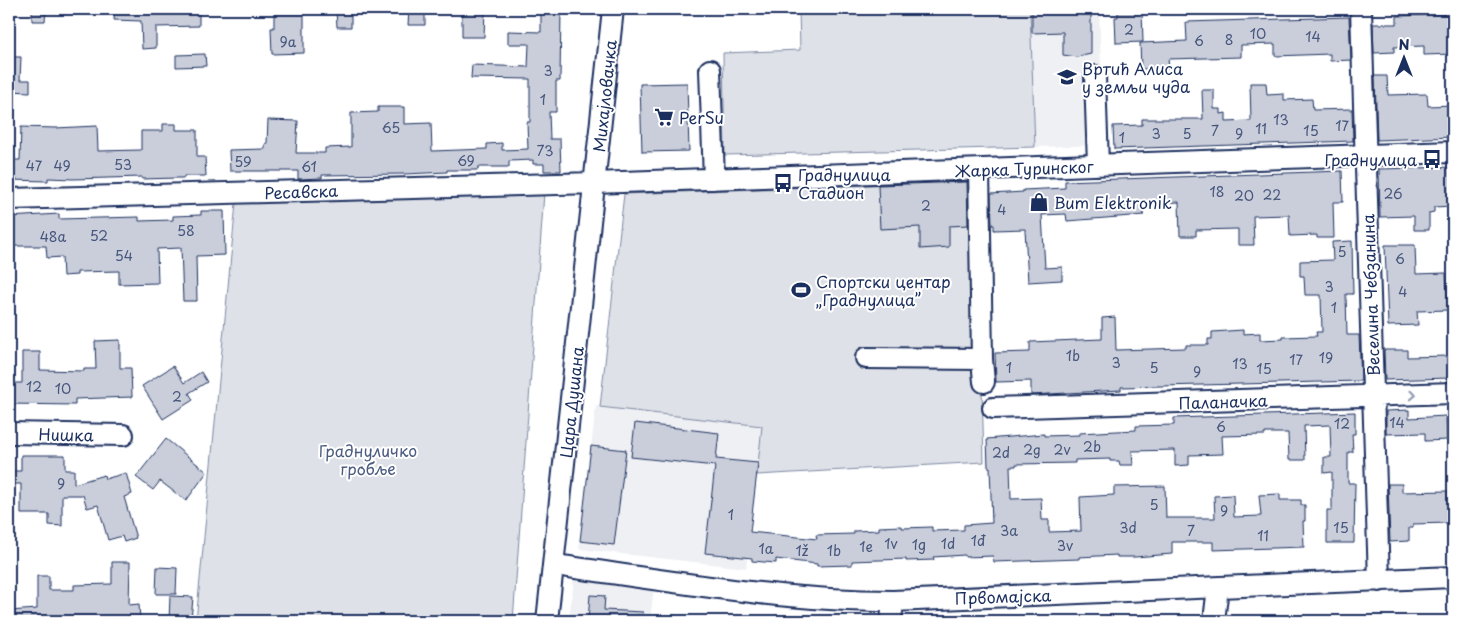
<svg xmlns="http://www.w3.org/2000/svg" width="1462" height="630" font-family="'Playpen Sans',sans-serif">
	<style>
		.built { fill: #eff0f4 }
		.green { fill: #dee1e7; stroke: #7c88a2 }
		.building { fill: #caceda; stroke: #1b2f5e }
		.lines { fill: none; stroke-linecap: round; stroke-linejoin: round }
		.minor-casing { stroke: #1b2f5e; stroke-width: 24 }
		.minor { stroke: #fff; stroke-width: 20 }
		.oneway { stroke: #8d97ae }
		.labels { text-anchor: middle; dominant-baseline: central; stroke-width: 4; stroke-linejoin: round; paint-order: stroke }
		.number-label { font-size: 14px; fill: #47577d }
		.poi-label { font-size: 16px; fill: #1b2f5e; stroke: #fff; text-anchor: start }
		.street-label { font-size: 16px; fill: #1b2f5e; stroke: #fff }
		.park-label { font-size: 16px; fill: #4c5c80; stroke: #fff }
	</style>
	<rect width="100%" height="100%" fill="#fff"/>
	<filter id="ink" filterUnits="userSpaceOnUse"><feTurbulence type="fractalNoise" baseFrequency=".02" numOctaves="2"/><feDisplacementMap in="SourceGraphic" scale="10" xChannelSelector="R" yChannelSelector="G"/><feConvolveMatrix kernelMatrix="1 2 1 2 8 2 1 2 1" color-interpolation-filters="sRGB"/></filter>
	<g filter="url(#ink)">
		<path class="built" d="M1030,9H1099L1104,145L1035,147Z
			M596,406L763,426L746,568L579,549Z
			M574,578L654,587L650,621H569Z"/>
		<path class="green" d="M799,9H1030L1035,147L725,155L723,53L800,50Z
			M979,181L982,387L984,462L757,475L762,426L600,407L624,194Z
			M544,193L513,621H196L236,203Z"/>
		<path class="building" d="M32,9H46L45,21H32Z
			M115,9H199V26L156,27V48L142,49L141,21L114,20Z
			M274,9H304V53L272,54L271,28H274Z
			M336,9H351V27H337Z
			M409,9H425V25H408Z
			M462,9H485L484,37H462Z
			M541,9H561L560,81H556V112H549L550,139H560L561,171H544V164H533V160L509,161V167H478V170H447V172L405,174L322,175V178L298,179V171H230L229,150L265,149V144L267,143L268,120L298,121L296,153H325V148L351,147V113L378,112V107H404V124L431,123L432,151L487,149V144L502,143V150L528,149L527,122H530V79L471,78L472,65L528,67L529,44H508V31L541,32Z
			M1032,9H1091V54L1077,57L1063,55V32L1032,33Z
			M1118,9H1142L1143,42L1116,43L1115,17H1118Z
			M1453,14V54L1424,55V46L1394,47V52L1374,53L1373,24H1397V16Z
			M1349,17L1351,60L1330,61V54L1275,56V44L1241,45V57L1168,59L1169,68L1141,69L1140,43L1187,41L1186,22Z
			M205,54L206,66L176,67V55Z
			M9,57H21L20,80H30V92L9,91Z
			M1375,76H1387L1388,95L1427,94L1428,106L1453,105V137L1377,140Z
			M687,83L689,151L642,152L640,84Z
			M1250,83H1266L1267,95L1284,94V100L1312,99L1313,110L1352,109L1353,141L1114,149L1113,126L1142,125V119H1203L1202,90H1214V109H1221V114L1226,113V122L1251,121Z
			M163,124H176V130H197V157H205L206,176H184V178H178L142,179V177L73,179L48,178V181L9,180V160H20L21,127L55,128L97,126L98,151L141,150V131H163Z
			M1453,167V206L1434,207V212L1429,213V230H1414V216L1380,217L1379,169Z
			M1342,171L1343,202H1333L1334,238H1317V235L1290,236L1289,215L1253,216L1254,245H1238V229L1196,230V236H1180L1179,202L1143,204L1144,215L1067,221L1066,214L1042,215L1045,268L1062,267V280L1028,282L1025,229L994,230V225H992L991,194L1023,192V190L1065,188V181Z
			M967,182L968,225L949,226V247L920,249V227L880,229L878,185Z
			M201,211H224L225,255L196,256L197,301H183L181,248L157,249L158,283L119,284V271L77,272V275L63,276L62,257L47,258L46,246H9V217L59,214V219L139,217V221L173,220V216L201,215Z
			M1352,241L1353,294H1346L1347,335H1359L1361,381L1121,387V390L1031,395V381L996,382L995,353L1030,352V342L1102,339V318L1115,317L1116,350L1186,348V345H1208V339H1212V332L1243,330V334L1260,333V340L1283,339V337L1317,336L1316,332H1322L1321,295H1305L1304,276H1300V261L1333,260L1332,242Z
			M1385,245H1415L1416,274L1446,273L1448,310L1417,311L1418,325L1388,326Z
			M120,340V368H131L132,397L75,399V405L9,404V383H22V352H40V370L84,371V369H96L95,341Z
			M1384,350H1407V357L1448,356L1449,378L1385,380Z
			M173,366L184,383L201,372L207,382L189,393L193,400L163,419L142,386Z
			M1409,410V418L1446,416L1447,440L1425,441V433L1386,434V411Z
			M1355,412V434H1352L1353,452H1348V483H1355L1354,543H1327V510H1332V472L1324,473V457H1331L1330,425L1304,426L1305,460H1289L1288,433H1265V435L1222,436L1223,454L1189,455V465L1175,466V450L1132,451L1133,465H1120L1119,461H1110V459L1075,460V463L1016,464V466H1010L1011,499L1041,498L1042,520H1049V532L1081,531L1080,497L1114,495V487L1165,486L1166,518H1215L1214,496L1233,495L1234,517L1261,516L1259,495L1280,494V500H1301V505H1305V521H1303L1304,547L1213,550V542H1172V554L1135,557H1117V555L1079,557V559L994,562L993,556L965,557V555L933,557L934,560L906,561V559L852,561V565L817,566V564L776,559V563L752,561V558L705,553L715,466L631,457L635,423L719,433L716,459L758,463L750,532L817,539L816,535L854,534V531L879,530V527L902,526V528L932,527V531L964,530V525L992,523L990,467H988L987,439L1044,434V436L1079,435V433L1136,430V426L1174,425V418Z
			M166,439L207,472L186,501L160,481L153,490L136,477Z
			M591,446L626,450L614,545L580,541Z
			M21,455H65V470H74V484L104,475L105,479L126,473L132,494L124,497L136,538L124,542L122,536L108,540L98,505L87,508L83,495H62V526L49,525V514H21V484H9V471H21Z
			M1388,484H1402V492L1448,491L1449,523L1413,524V528H1409V541L1390,542Z
			M112,562H130L129,605L139,604L140,621H9V611L37,609V576H49V590H74V585L112,584Z
			M157,567L177,568L176,594H156Z
			M590,595L605,596L604,610L643,612L642,621H588Z
			M170,596L193,597L191,621H169Z"/>
		<g class="lines">
			<g class="minor-casing">
				<path id="minor" d="M1361,9L1379,581
					M710,70L714,179
					M1095,76L1098,165
					M979,169L982,359L984,382
					M9,199L594,183L1453,152
					M866,358L982,359
					M993,408L1453,393
					M9,433L123,435
					M554,565C666,580 779,601 893,601L1453,577
					M547,621L613,9
					M891,621L893,601
					M1214,621L1218,587"/>
			</g>
			<use href="#minor" class="minor"/>
		</g>
		<defs><path id="oneway-chevron" d="M-2-3.5L2.5 0L-2 3.5" fill="none" stroke-width="1.6" stroke-linecap="round" stroke-linejoin="round" transform="scale(1.25)"/></defs>
		<use class="oneway" href="#oneway-chevron" transform="translate(1413 395) rotate(-2)"/>
	</g>
	<defs>
		<g id="school-bare" transform="scale(1.5)"><path d="M0-5L7-2L0 1L-7-2ZM-4 1L0 2.5L4 1V4Q0 6-4 4Z" fill="#1b2f5e" stroke="#fff" stroke-width="2.5" paint-order="stroke"/></g>
		<g id="supermarket-bare" transform="scale(1.5)"><path d="M-6-5.5h2.5l.6 2H6L4.5 2H-2.5L-4.4-4H-6ZM-1.5 3.2a1.3 1.3 0 1 0 .1 0ZM3 3.2a1.3 1.3 0 1 0 .1 0Z" fill="#1b2f5e" stroke="#fff" stroke-width="2.5" paint-order="stroke"/></g>
		<g id="bus-bare" transform="scale(1.5)"><path d="M-5-6H5V4H4V6H2V4H-2V6H-4V4H-5ZM-3.5-4V0h7V-4ZM-3.5 1.2v1.5H-2V1.2ZM2 1.2v1.5H3.5V1.2Z" fill="#1b2f5e" stroke="#fff" stroke-width="2.5" paint-order="stroke"/></g>
		<g id="shop-bare" transform="scale(1.5)"><path d="M-5-2.5h2.3a2.7 3.5 0 0 1 5.4 0H5L5.5 6h-11ZM-1.5-2.5h3a1.5 2.3 0 0 0-3 0Z" fill="#1b2f5e" stroke="#fff" stroke-width="2.5" paint-order="stroke"/></g>
		<g id="stadium-bare" transform="scale(1.5)"><path d="M0-5a6.5 5 0 1 0 0 10a6.5 5 0 1 0 0-10ZM-3.5-1.8h7v3.6h-7Z" fill="#1b2f5e" stroke="#fff" stroke-width="2.5" paint-order="stroke"/></g>
	</defs>
	<g fill-rule="evenodd">
		<use href="#school-bare" x="1067" y="77"/>
		<use href="#supermarket-bare" x="664" y="117"/>
		<use href="#bus-bare" x="1432" y="159"/>
		<use href="#bus-bare" x="783" y="183"/>
		<use href="#shop-bare" x="1039" y="202"/>
		<use href="#stadium-bare" x="801" y="290"/>
	</g>
	<g class="labels">
		<g class="number-label">
			<text x="1129" y="29">2</text>
			<text x="1258" y="33">10</text>
			<text x="1313" y="36">14</text>
			<text x="1229" y="39">8</text>
			<text x="1199" y="40">6</text>
			<text x="288" y="41">9a</text>
			<text x="548" y="70">3</text>
			<text x="543" y="99">1</text>
			<text x="1281" y="119">13</text>
			<text x="1342" y="125">17</text>
			<text x="391" y="127">65</text>
			<text x="1261" y="128">11</text>
			<text x="1215" y="130">7</text>
			<text x="1311" y="130">15</text>
			<text x="1156" y="133">3</text>
			<text x="1187" y="133">5</text>
			<text x="1239" y="133">9</text>
			<text x="1122" y="137">1</text>
			<text x="545" y="150">73</text>
			<text x="466" y="160">69</text>
			<text x="243" y="161">59</text>
			<text x="123" y="164">53</text>
			<text x="34" y="165">47</text>
			<text x="62" y="165">49</text>
			<text x="309" y="166">61</text>
			<text x="1217" y="191">18</text>
			<text x="1393" y="193">26</text>
			<text x="1272" y="194">22</text>
			<text x="1244" y="195">20</text>
			<text x="926" y="205">2</text>
			<text x="1002" y="209">4</text>
			<text x="186" y="230">58</text>
			<text x="99" y="235">52</text>
			<text x="53" y="236">48a</text>
			<text x="1342" y="251">5</text>
			<text x="124" y="255">54</text>
			<text x="1400" y="258">6</text>
			<text x="1329" y="286">3</text>
			<text x="1403" y="291">4</text>
			<text x="1334" y="307">1</text>
			<text x="1073" y="355">1b</text>
			<text x="1326" y="357">19</text>
			<text x="1296" y="359">17</text>
			<text x="1116" y="362">3</text>
			<text x="1240" y="363">13</text>
			<text x="1009" y="367">1</text>
			<text x="1154" y="367">5</text>
			<text x="1264" y="368">15</text>
			<text x="1197" y="371">9</text>
			<text x="34" y="386">12</text>
			<text x="63" y="388">10</text>
			<text x="177" y="396">2</text>
			<text x="1397" y="422">14</text>
			<text x="1342" y="423">12</text>
			<text x="1221" y="426">6</text>
			<text x="1092" y="446">2b</text>
			<text x="1032" y="449">2g</text>
			<text x="1062" y="449">2v</text>
			<text x="1001" y="452">2d</text>
			<text x="61" y="483">9</text>
			<text x="1154" y="504">5</text>
			<text x="1224" y="510">9</text>
			<text x="731" y="514">1</text>
			<text x="1128" y="527">3d</text>
			<text x="1341" y="527">15</text>
			<text x="1009" y="530">3a</text>
			<text x="1191" y="530">7</text>
			<text x="1263" y="535">11</text>
			<text x="978" y="540">1đ</text>
			<text x="891" y="543">1v</text>
			<text x="948" y="543">1d</text>
			<text x="919" y="544">1g</text>
			<text x="1065" y="545">3v</text>
			<text x="866" y="546">1e</text>
			<text x="766" y="548">1a</text>
			<text x="802" y="550">1ž</text>
			<text x="834" y="550">1b</text>
		</g>
		<g class="poi-label">
			<text x="1082" y="68">Вртић Алиса<tspan x="1082" dy="18">у земљи чуда</tspan></text>
			<text x="679" y="117">PerSu</text>
			<text x="1417" y="159" text-anchor="end">Граднулица</text>
			<text x="798" y="174">Граднулица<tspan x="798" dy="18">Стадион</tspan></text>
			<text x="1054" y="202">Bum Elektronik</text>
			<text x="816" y="281">Спортски центар<tspan x="816" dy="18">„Граднулица”</tspan></text>
		</g>
		<g class="street-label">
			<text transform="translate(604 96) rotate(-84)">Михајловачка</text>
			<text transform="translate(1024 168) rotate(-2)">Жарка Туринског</text>
			<text transform="translate(301 191) rotate(-2)">Ресавска</text>
			<text transform="translate(1370 295) rotate(-92)">Веселина Чебзанина</text>
			<text transform="translate(1223 401) rotate(-2)">Паланачка</text>
			<text transform="translate(571 402) rotate(-84)">Цара Душана</text>
			<text transform="translate(66 434) rotate(1)">Нишка</text>
			<text transform="translate(1003 596) rotate(-2)">Првомајска</text>
		</g>
		<g class="park-label">
			<text x="368" y="450">Граднуличко<tspan x="368" dy="18">гробље</tspan></text>
		</g>
	</g>
	<rect width="1462" height="630" fill="none" stroke="#fff" stroke-width="30"/>
	<rect x="15" y="15" width="1432" height="600" fill="none" stroke="#1b2f5e" stroke-width="2" filter="url(#ink)"/>
	<g transform="translate(1404 58)" stroke="#ffffff" stroke-width="4" paint-order="stroke">
	<path d="M0-4L9 19L0 12L-9 19Z" fill="#1b2f5e"/>
	<text y="-8" font-size="14" font-weight="bold" text-anchor="middle" fill="#1b2f5e">N</text>
	</g>
</svg>
